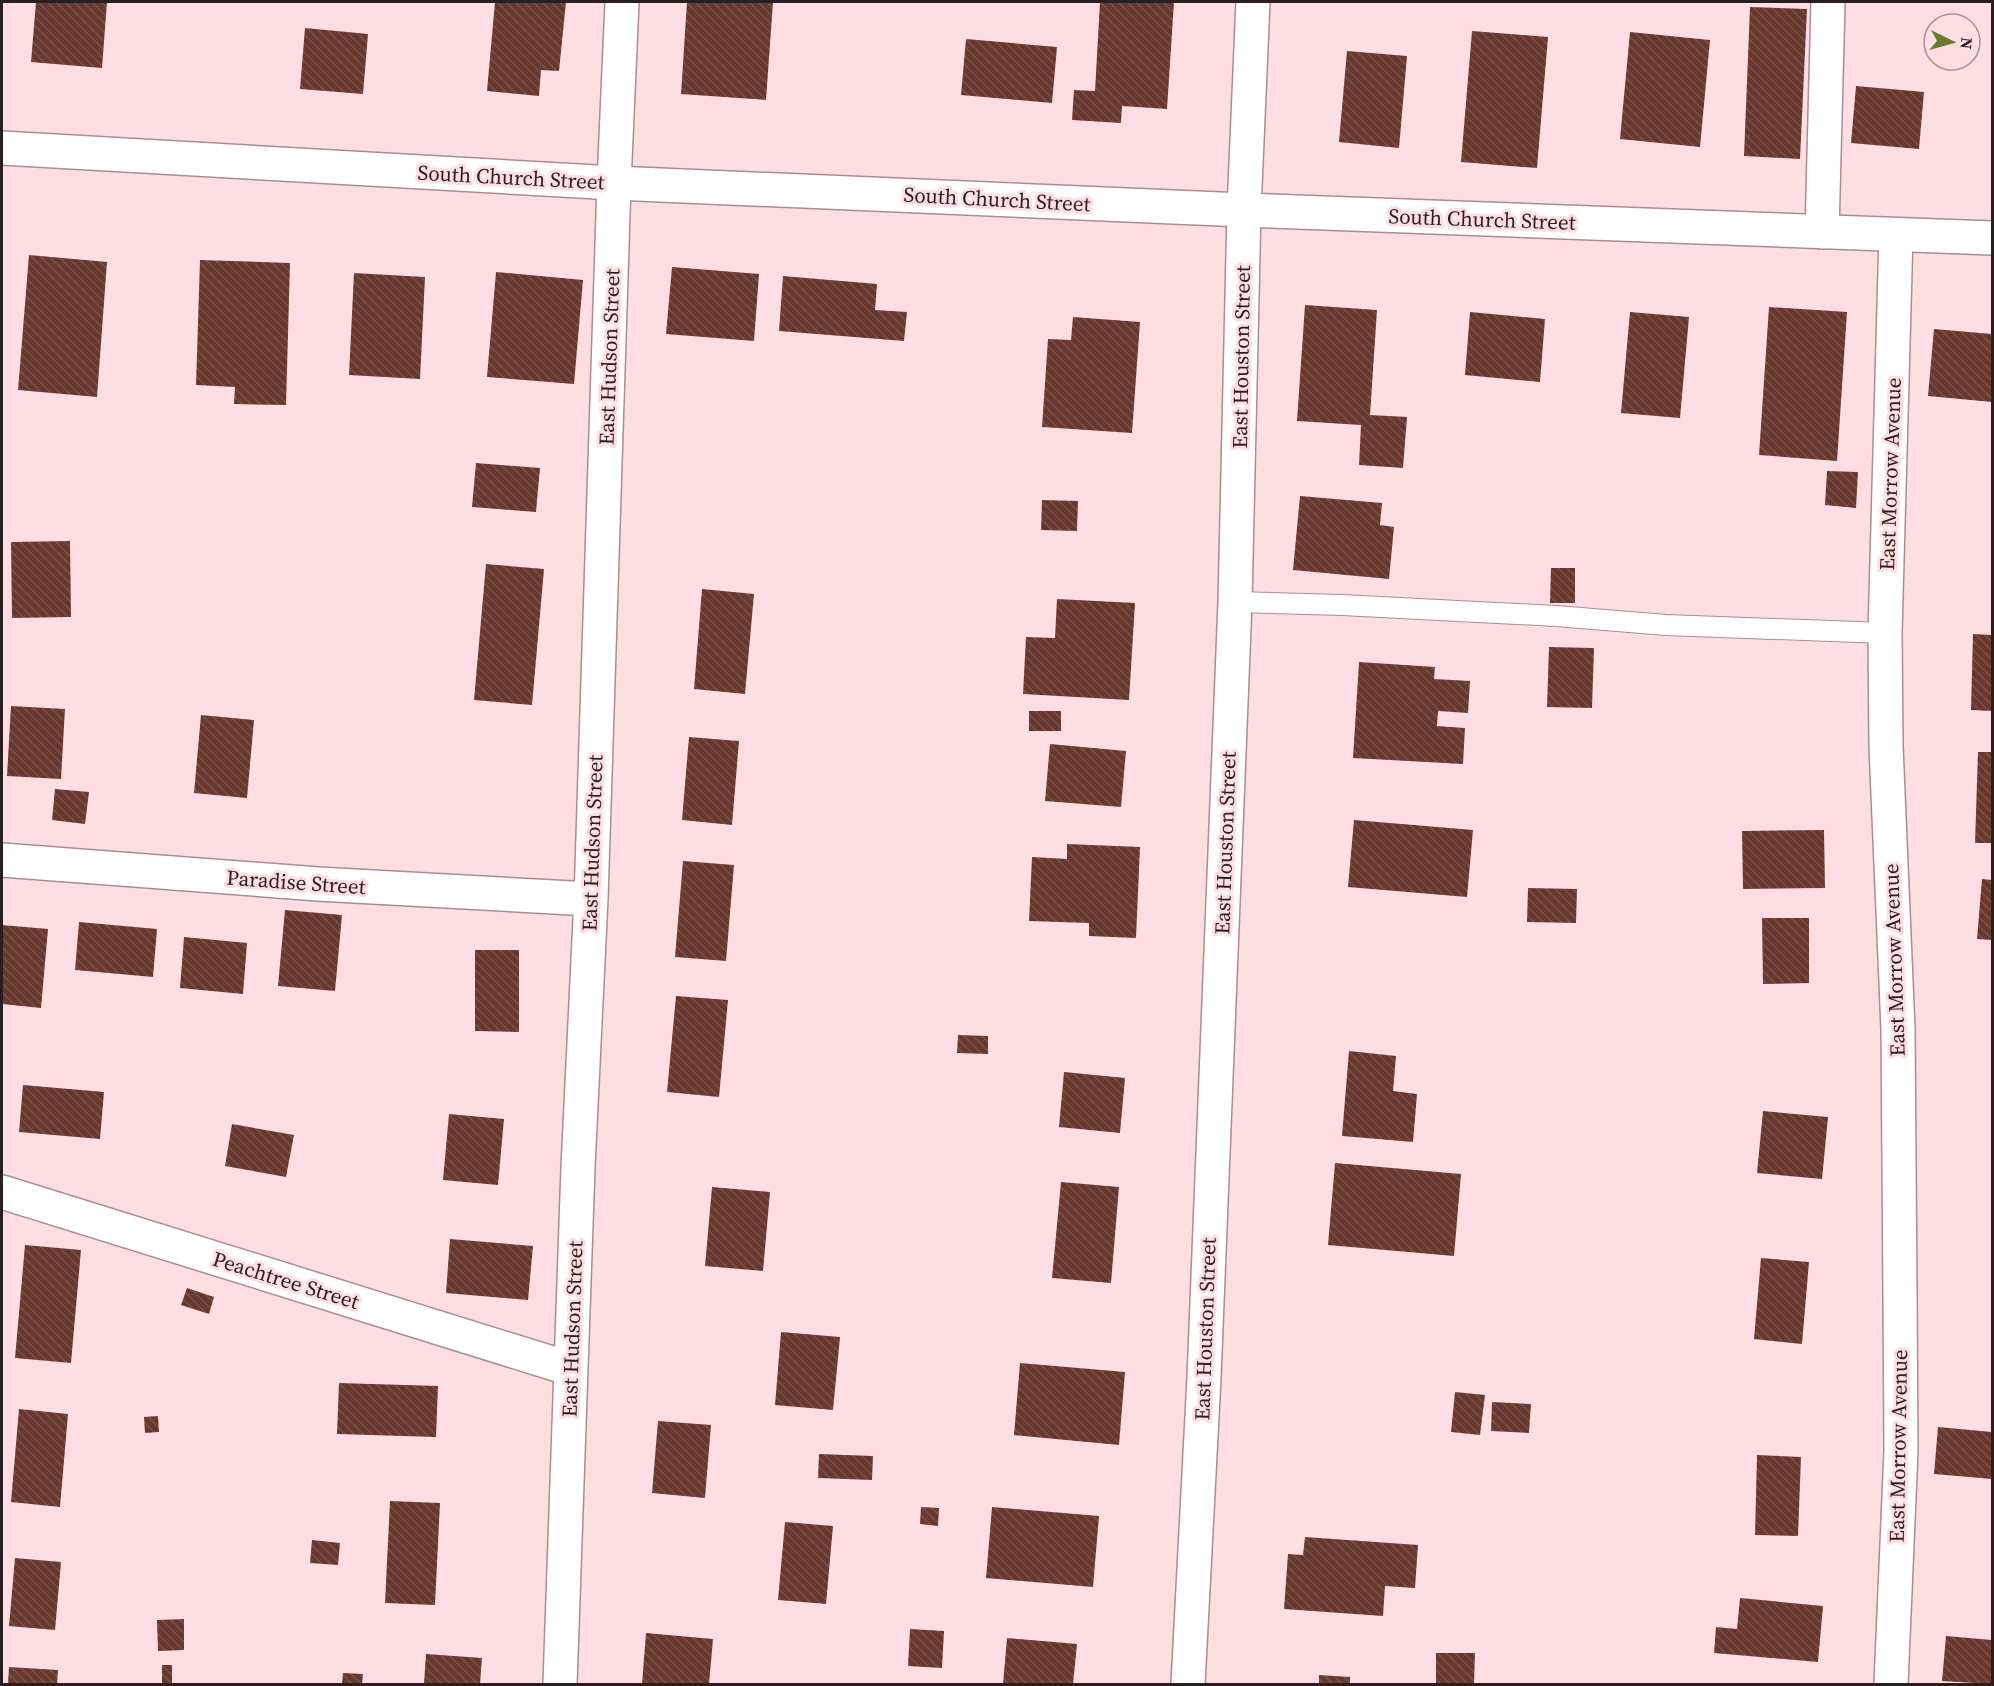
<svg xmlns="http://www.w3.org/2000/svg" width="1994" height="1686" font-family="'Source Serif 4',serif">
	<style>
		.building { fill: url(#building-back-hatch) }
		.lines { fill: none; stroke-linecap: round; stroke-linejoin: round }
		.lane-casing { stroke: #aa8d91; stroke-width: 22 }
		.street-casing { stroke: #aa8d91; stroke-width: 36 }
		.secondary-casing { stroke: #aa8d91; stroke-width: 36 }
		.lane { stroke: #fff; stroke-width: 20 }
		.street { stroke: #fff; stroke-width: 33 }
		.secondary { stroke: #fff; stroke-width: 33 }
		.labels { text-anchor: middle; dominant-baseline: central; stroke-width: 6; stroke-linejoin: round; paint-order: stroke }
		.street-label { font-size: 21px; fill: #2a1f20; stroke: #fedee2 }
	</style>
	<defs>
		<pattern id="building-back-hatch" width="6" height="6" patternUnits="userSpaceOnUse" patternTransform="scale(1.5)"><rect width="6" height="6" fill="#68382f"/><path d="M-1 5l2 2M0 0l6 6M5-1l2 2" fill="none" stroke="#79524b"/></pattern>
	</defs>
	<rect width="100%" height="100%" fill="#fedee2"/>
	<path class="building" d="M36,2H107L102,68L31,62Z
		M495,2H566L559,71L541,70L539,96L487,91Z
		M687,2H773L766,100L681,94Z
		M1100,2H1174L1167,109L1122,106L1121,123L1072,120L1074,90L1095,91Z
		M1750,7L1807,9L1800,159L1744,156Z
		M1931,23H1934V57H1930Z
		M305,28L368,34L363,94L300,89Z
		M1472,31L1548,37L1537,168L1461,162Z
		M1630,32L1710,40L1700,147L1620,139Z
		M966,39L1057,47L1052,103L961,95Z
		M1347,51L1407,56L1399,148L1339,142Z
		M1856,86L1924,92L1919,149L1851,143Z
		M29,255L107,262L97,397L18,390Z
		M200,260L290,263L286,405L234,404L235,387L196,385Z
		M672,267L759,274L754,341L666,334Z
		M496,272L583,280L574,384L487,377Z
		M354,273L425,277L420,379L349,375Z
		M783,276L877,284L875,310L907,312L904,341L779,331Z
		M1305,305L1377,310L1370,415L1407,417L1403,468L1359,465L1361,425L1297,421Z
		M1769,307L1847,312L1837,461L1759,455Z
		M1470,312L1545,319L1540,382L1465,375Z
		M1630,312L1689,317L1680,418L1621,413Z
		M1073,317L1140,322L1132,433L1042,427L1048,339L1071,340Z
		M1934,329L1992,334V402L1928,396Z
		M476,463L540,468L536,512L472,507Z
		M1827,471L1858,472L1856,508L1825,505Z
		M1300,496L1382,503L1380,525L1394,527L1389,579L1293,570Z
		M1042,500L1078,501L1077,531L1041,530Z
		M70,541L71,617L12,618L11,542Z
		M486,564L544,569L532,705L474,700Z
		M1551,568H1575V603H1550Z
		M702,589L754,594L745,694L694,689Z
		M1057,599L1135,603L1129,700L1023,694L1026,637L1055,638Z
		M1973,634L1992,635V711L1971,710Z
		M1549,647L1594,648L1592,708L1547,707Z
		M1359,662L1435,667L1434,679L1470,681L1468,713L1438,711L1437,726L1465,728L1463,764L1353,758Z
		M11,706L65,709L61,779L7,776Z
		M1029,711H1061V731H1029Z
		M201,715L254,720L247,798L194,793Z
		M689,737L739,741L732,825L682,820Z
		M1050,744L1126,751L1121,807L1045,801Z
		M1978,752H1992V843H1975Z
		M55,789L89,792L85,824L52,820Z
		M1354,820L1473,830L1467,897L1348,887Z
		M1824,830L1825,888L1743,889L1742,831Z
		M1067,844L1140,847L1136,938L1089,936V923L1029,921L1032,857L1067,859Z
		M683,861L734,865L726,961L675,957Z
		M1982,879L1992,880V940L1977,939Z
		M1528,888L1577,889L1576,923L1527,922Z
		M285,910L342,915L335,991L278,986Z
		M1762,918H1809V983L1763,984Z
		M79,922L157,929L153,977L75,970Z
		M2,925L48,929L41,1008L2,1004Z
		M184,937L247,943L243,994L180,988Z
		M475,950H519V1032L475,1031Z
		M676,996L728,1000L719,1097L667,1092Z
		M958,1035L988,1036V1054L957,1053Z
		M1349,1051L1396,1056L1393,1091L1417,1094L1413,1142L1342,1136Z
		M1064,1072L1125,1078L1120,1133L1059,1127Z
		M23,1085L104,1092L100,1139L19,1132Z
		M1763,1111L1828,1117L1822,1179L1757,1173Z
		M449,1114L504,1119L498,1185L443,1180Z
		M232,1124L294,1135L286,1177L225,1166Z
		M1335,1163L1461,1174L1454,1256L1328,1245Z
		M1061,1182L1119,1187L1111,1283L1052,1278Z
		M712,1187L770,1192L763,1271L705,1266Z
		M450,1239L533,1246L528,1300L446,1293Z
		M25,1245L81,1250L71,1363L15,1358Z
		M1761,1258L1809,1262L1802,1344L1754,1339Z
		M187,1288L214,1297L209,1314L181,1305Z
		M781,1332L840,1337L833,1410L775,1405Z
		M1020,1363L1125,1372L1119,1445L1014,1435Z
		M339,1383L438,1386L436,1437L337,1434Z
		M1455,1392L1485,1395L1480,1435L1451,1432Z
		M1492,1402L1531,1404L1529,1433L1491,1431Z
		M19,1409L68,1414L60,1507L11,1502Z
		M158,1416L159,1432L145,1433L144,1417Z
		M658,1421L711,1425L705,1498L652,1493Z
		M1938,1427L1992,1432V1479L1934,1474Z
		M819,1454L873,1456L872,1480L818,1478Z
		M1757,1455L1801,1457L1798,1536L1755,1535Z
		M390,1501L440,1503L435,1605L385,1603Z
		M921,1507L939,1508L938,1526L920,1524Z
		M992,1507L1099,1516L1093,1587L986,1578Z
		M785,1522L833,1526L826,1604L778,1600Z
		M1305,1537L1418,1545L1415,1588L1385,1586L1383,1616L1284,1609L1288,1554L1303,1555Z
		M312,1540L340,1543L338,1565L310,1563Z
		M15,1558L61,1562L55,1630L9,1626Z
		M1740,1598L1823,1606L1818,1662L1714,1653L1716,1627L1737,1629Z
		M184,1619V1650L158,1651L157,1620Z
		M910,1629L944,1631L942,1668L908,1666Z
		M646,1633L713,1639L709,1684H642Z
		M1946,1636L1992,1640V1684L1942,1681Z
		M1007,1638L1077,1644L1073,1684H1003Z
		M1436,1653H1475L1474,1684H1436Z
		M426,1654L482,1658L480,1684H424Z
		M162,1665H172V1684H162Z
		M9,1667L58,1670L57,1684H8Z
		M343,1673L363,1674L362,1684H342Z
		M1319,1675L1350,1677V1684H1319Z"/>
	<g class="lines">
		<g class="lane-casing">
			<path id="lane" d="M1235,602L1342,605L1556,616L1666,625L1885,633"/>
		</g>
		<g class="street-casing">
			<path id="street" d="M1822,232L1828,2
				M2,860L318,884L591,899
				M2,1192L571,1369
				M560,1684L578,1167L591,899L614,183L622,2
				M1188,1684L1204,1378L1235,602L1244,210L1253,2
				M1891,1684L1901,1451L1900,1293L1898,1029L1886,746L1885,633L1896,235"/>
		</g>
		<g class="secondary-casing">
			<path id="secondary" d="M2,148L614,183L1244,210L1992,238"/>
		</g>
		<use href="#lane" class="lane"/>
		<use href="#street" class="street"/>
		<use href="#secondary" class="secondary"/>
	</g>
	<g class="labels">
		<g class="street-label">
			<text transform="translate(511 177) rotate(3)">South Church Street</text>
			<text transform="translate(997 199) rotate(3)">South Church Street</text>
			<text transform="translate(1482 219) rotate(2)">South Church Street</text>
			<text transform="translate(609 357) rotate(-88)">East Hudson Street</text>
			<text transform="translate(1241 357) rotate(-89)">East Houston Street</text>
			<text transform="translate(1890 474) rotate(-88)">East Morrow Avenue</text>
			<text transform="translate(592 843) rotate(-88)">East Hudson Street</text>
			<text transform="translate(1225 843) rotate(-88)">East Houston Street</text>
			<text transform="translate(296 882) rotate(4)">Paradise Street</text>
			<text transform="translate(1894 960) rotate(-92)">East Morrow Avenue</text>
			<text transform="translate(286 1280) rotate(17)">Peachtree Street</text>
			<text transform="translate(572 1329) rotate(-88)">East Hudson Street</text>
			<text transform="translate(1205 1329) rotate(-88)">East Houston Street</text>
			<text transform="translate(1898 1446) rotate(-89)">East Morrow Avenue</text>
		</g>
	</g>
	<rect width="1994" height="1686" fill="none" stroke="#2a1f20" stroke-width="6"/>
	<g transform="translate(1952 42) rotate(95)"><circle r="28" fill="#fedee2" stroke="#a99294" stroke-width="1.5"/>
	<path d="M0-4.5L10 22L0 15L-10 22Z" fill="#6a7c2b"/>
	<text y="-9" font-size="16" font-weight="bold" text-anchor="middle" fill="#2a1f20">N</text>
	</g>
</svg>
